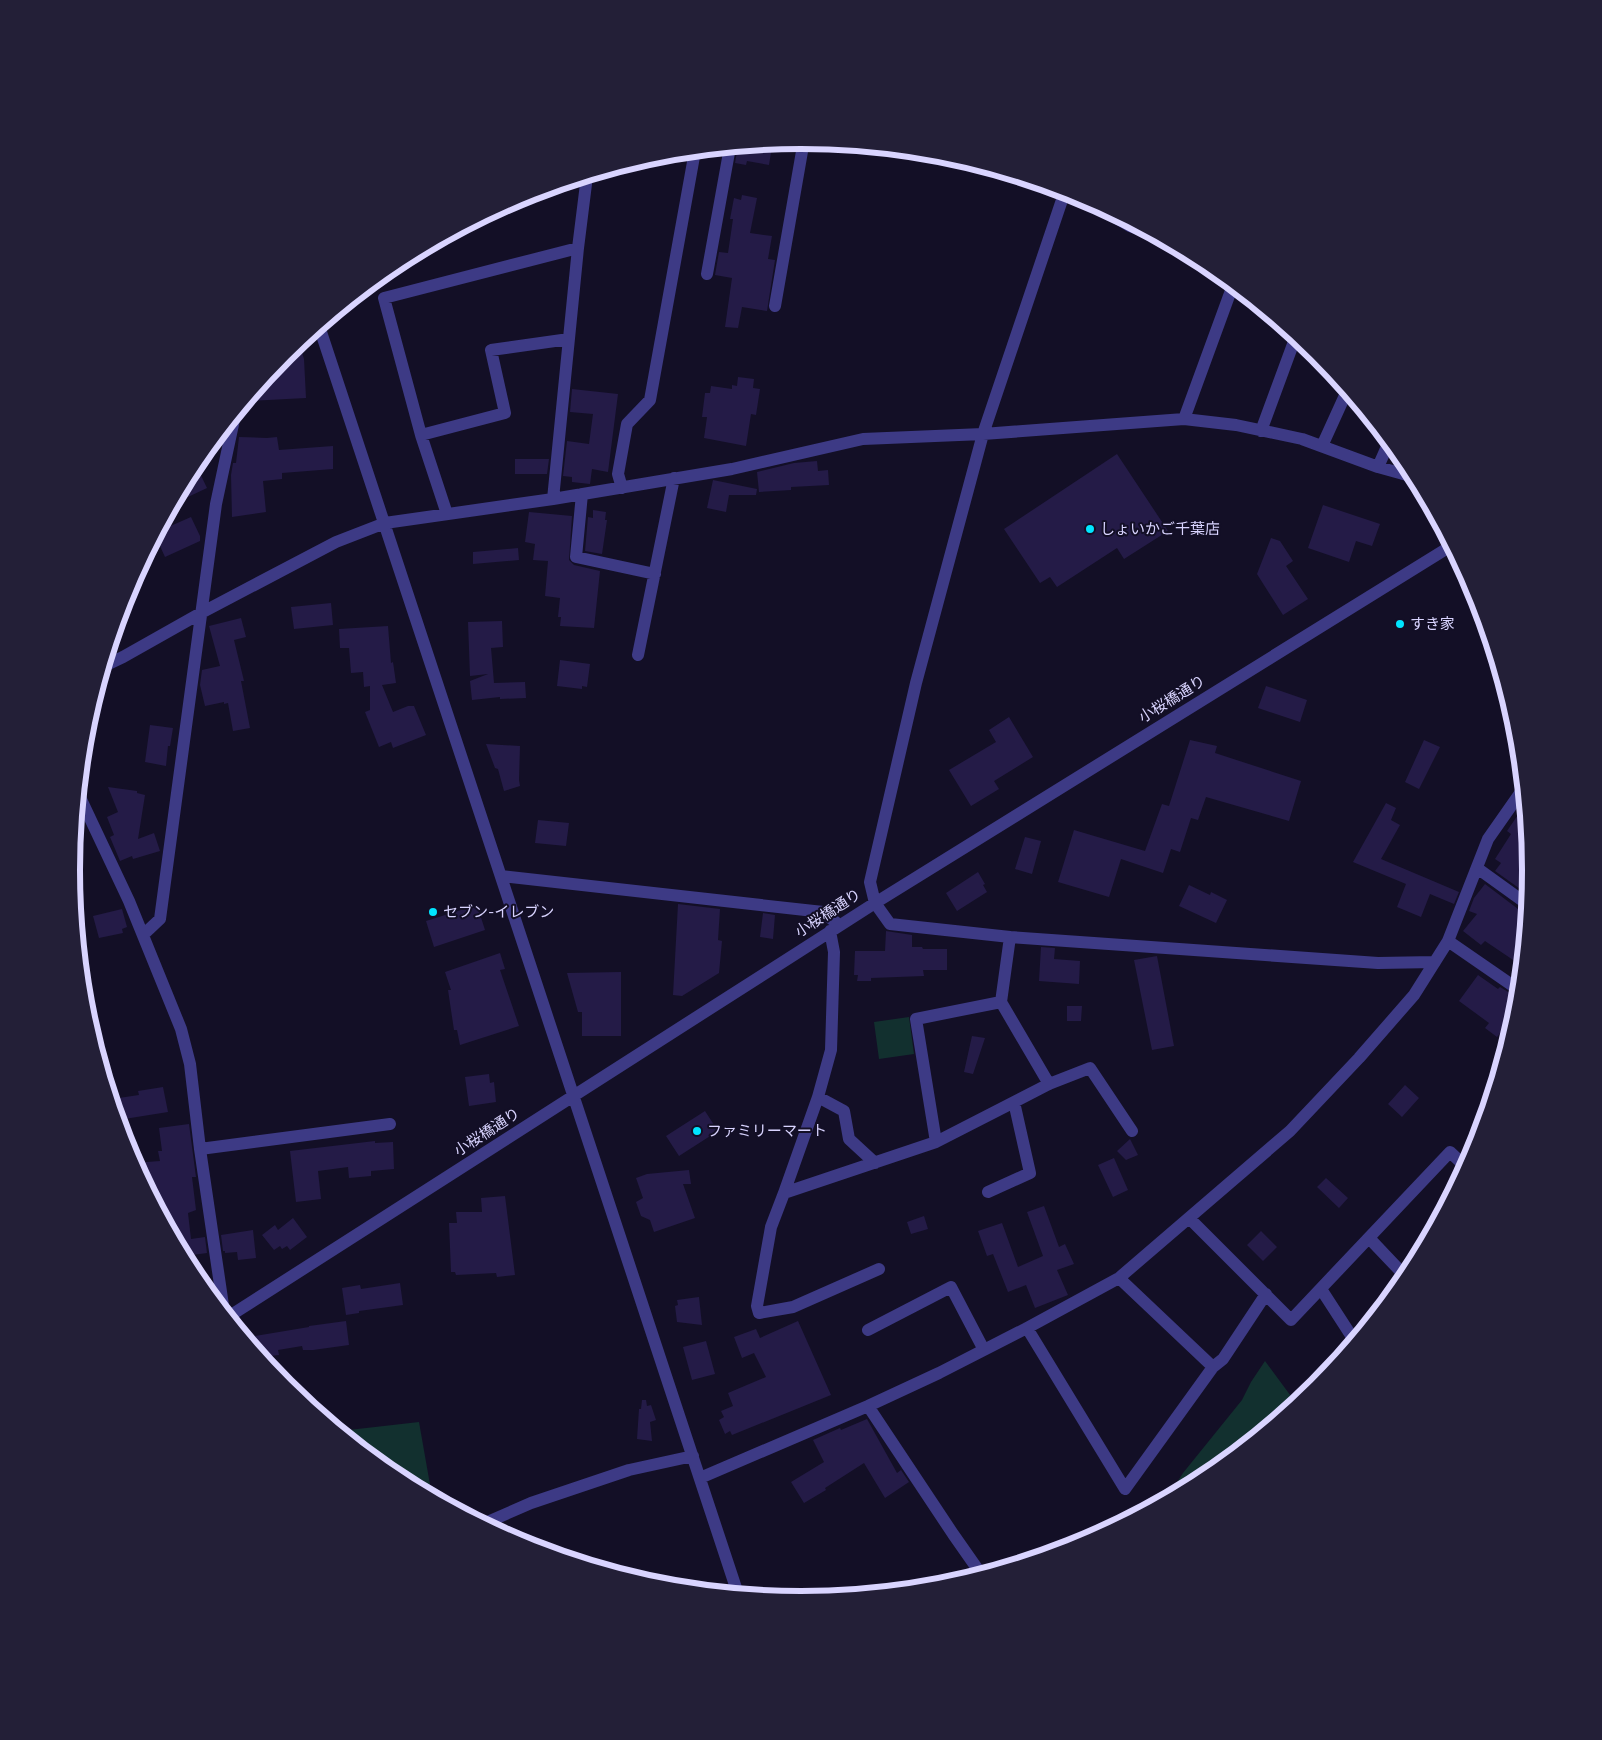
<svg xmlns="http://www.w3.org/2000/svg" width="1602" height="1740" font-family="'Nunito Sans','Noto Sans JP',sans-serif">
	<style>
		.green { fill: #12302f }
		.building { fill: #241b47 }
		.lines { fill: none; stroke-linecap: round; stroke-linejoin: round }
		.minor { stroke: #3d3a85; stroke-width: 12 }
		.poi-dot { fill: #00e5ff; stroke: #130f26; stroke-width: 2 }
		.labels { text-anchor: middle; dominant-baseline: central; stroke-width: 4; stroke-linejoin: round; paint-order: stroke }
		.poi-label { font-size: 15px; fill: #d9d4ff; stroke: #130f26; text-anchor: start }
		.street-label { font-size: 15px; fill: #d9d4ff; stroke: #130f26 }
		.rim { fill: none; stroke: #d9d4ff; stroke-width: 6 }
	</style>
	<rect width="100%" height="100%" fill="#130f26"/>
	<path class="green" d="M909,1017L914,1054L879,1059L874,1022Z
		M1265,1361L1296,1403L1206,1477L1167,1498L1183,1473L1242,1400L1251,1382Z
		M419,1422L432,1496L395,1477L340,1431Z"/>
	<path class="building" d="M761,144L772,146L769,165L747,161L746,165L735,163L738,146Z
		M742,195L757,198L750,233L772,236L768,259L775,260L767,311L742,307L738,328L725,327L732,278L715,275L719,252L728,253L733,219H730L734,198L741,200Z
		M299,343L304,359L306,398L247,401L285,354Z
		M738,377L754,379L753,388L760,389L756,415L751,414L746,446L704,438L707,417H702L705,393H710L711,386L732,389V385L737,386Z
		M572,389L618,394L608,472L592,469L590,484L572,482V477L563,476L567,441L589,444L593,414L570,412Z
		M239,437L267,438L277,437L279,450L333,446V469L282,473V479L263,481L266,512L232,517L231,475L233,463H236Z
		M1117,454L1168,531L1124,559L1117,548L1057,587L1050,577L1040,583L1004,529Z
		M515,459H549L547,474H515Z
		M817,461L818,471L828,470L829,485L791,487V490L759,492L757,472L794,463Z
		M195,463L207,488L173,504L194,464Z
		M713,480L757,489L756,495H729L726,512L707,508Z
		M1323,505L1380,524L1372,546L1356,541L1349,562L1308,548Z
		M593,510L606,512L605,520H607L602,554L585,551L588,517L593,518Z
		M529,512L572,516L569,560L574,565L600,571L594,628L560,626L561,617H558L560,598L545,596L548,561L533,560L535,544L525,542Z
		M191,517L200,536V541L165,557L160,546L147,552L159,531Z
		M1271,538L1280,541L1293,561L1286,566L1308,599L1283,615L1257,574Z
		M518,548L519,560L473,564V552Z
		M331,603L333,625L294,629L291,607Z
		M241,618L246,637L234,640L244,681H241L250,728L233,731L228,703L224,704V702L205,706L200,685L202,670L220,666L209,626Z
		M502,621L503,647L491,648L494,683L525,682L526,698L500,699V697L472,700L470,681L488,674L470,676L468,622Z
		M388,626L391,663L393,662L396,683L382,685L393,712L408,706H414L426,735L393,748L391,742L379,747L365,712L370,710V686L364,687L363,672L351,673L349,648H340L339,629Z
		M560,660L590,664L587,687L582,686V689L557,686Z
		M1266,686L1307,700L1300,722L1258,708Z
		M1009,717L1033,757L994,781L999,789L971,806L949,770L996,742L989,730Z
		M150,725L173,728L170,746H168L166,766L145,762Z
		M1190,740L1217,746L1215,753L1301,781L1289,821L1206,797L1198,820L1191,818L1180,852L1171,849L1163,873L1121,859L1109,897L1058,882L1074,830L1145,851L1162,804L1169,806Z
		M1424,740L1440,747L1419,789L1405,782Z
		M486,744L520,746L519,780L520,786L504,791L498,769L495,768Z
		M108,787L137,791V793L145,795L138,839L154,833L160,851L133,859L132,856L120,861L110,837L114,835L107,817L118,812Z
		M1386,803L1396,808L1391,820L1400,825L1381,859L1459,892L1454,904L1430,894L1421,917L1397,907L1406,884L1353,862Z
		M1524,806L1531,870L1529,883L1523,891L1495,871L1501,863L1495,859L1511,834L1507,831Z
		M538,820L569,823L566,846L535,843Z
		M1025,837L1041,841L1032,874L1015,869Z
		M978,872L985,884L983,885L987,892L957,911L946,893Z
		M1485,884L1526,915L1520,981L1511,974L1519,964L1485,941L1481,945L1463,931L1477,914L1469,911L1474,898Z
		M1189,885L1210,895L1211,892L1227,900L1216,923L1179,906Z
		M678,904L720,909L718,940L722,941L719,973L682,996L673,995Z
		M477,905L485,930L434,947L426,921Z
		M122,909L127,927L122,929L123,933L99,938L93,916Z
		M763,913L775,915L773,939L760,937Z
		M886,931L912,935V947H922L923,949H947V970H923L924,976L871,978V981H857L858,975H854L855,951H885Z
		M1041,947L1055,948L1054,959L1080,961L1079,984L1039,981Z
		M500,953L505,969L500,970L519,1026L460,1045L457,1030H454L448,990H451L445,972Z
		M1157,956L1174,1046L1152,1050L1134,960Z
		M621,972V1036H582V1012H578L567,973Z
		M1478,975L1498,989L1500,987L1518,998L1517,1013L1497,1037L1485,1028L1489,1023L1459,1001Z
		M1067,1006H1082L1081,1021H1067Z
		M972,1036L985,1038L973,1074L964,1072Z
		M489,1074L490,1083L494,1082L496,1102L469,1106L465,1077Z
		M1405,1085L1419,1098L1402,1117L1388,1104Z
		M163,1087L168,1112L118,1120L112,1099L139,1095L138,1091Z
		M705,1111L718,1131L679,1156L666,1136Z
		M189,1124L196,1177H192L196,1210L188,1213L191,1239L205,1237L207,1253L192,1255L194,1275L134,1163L160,1161L158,1151H162L159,1128Z
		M1130,1139L1138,1155L1126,1160L1117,1151Z
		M375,1141V1143L393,1142L394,1169L371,1171V1176L349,1178L348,1167L318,1171L321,1199L296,1202L290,1151Z
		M1114,1158L1128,1190L1113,1197L1098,1165Z
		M689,1170L691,1184H683L695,1218L654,1232L650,1220L641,1216L636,1202L643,1198L636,1178L647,1174Z
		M1326,1178L1348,1198L1339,1208L1317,1187Z
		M505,1196L515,1275L497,1277L496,1273L456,1275L455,1272H451L449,1223H457L456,1212H482L481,1198Z
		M1044,1206L1059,1247L1065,1244L1074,1264L1057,1270L1068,1295L1035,1308L1026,1285L1008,1292L993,1254L987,1256L978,1231L1002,1223L1018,1267L1043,1256L1027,1212Z
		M924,1216L928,1229L911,1234L907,1222Z
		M293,1218L307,1237L290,1250L287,1246L282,1249L280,1246L274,1250L262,1235L275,1225L278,1230Z
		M253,1230L256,1258L238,1260L237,1252L225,1253V1251H223L221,1235Z
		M1261,1231L1277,1247L1263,1261L1247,1245Z
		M400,1283L403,1305L359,1311V1313L346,1315L342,1288L360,1285L361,1289Z
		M699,1297L702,1325L677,1322L675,1306L678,1305L677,1300Z
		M346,1321L349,1345L313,1350H303L302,1346L278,1350L279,1355L261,1357L247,1339L255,1338V1336L309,1327V1326Z
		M798,1321L831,1395L732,1435L730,1431L725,1434L719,1420L724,1417L721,1411L733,1406L728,1393L766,1377L754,1353L742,1358L734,1337L756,1329L760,1338Z
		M706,1341L715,1374L692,1380L683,1347Z
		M642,1400H646L647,1406L651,1405L656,1420L650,1422L652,1441L637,1439L639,1409H641Z
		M867,1419L897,1473L901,1470L909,1482L885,1498L864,1463L825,1488L826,1490L804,1503L791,1482L824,1462L813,1440L840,1428L841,1430Z"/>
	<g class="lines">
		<path class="minor" d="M1064,195L1095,205L1130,226L1147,232
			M707,274L730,147
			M775,306L804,140
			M319,326L738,1594
			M1184,419L1233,285
			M1261,431L1296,336
			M421,435L505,413L491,350L569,339
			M1322,446L1347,391
			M1378,467L1389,442
			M622,488L618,474L627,424L650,400L695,151
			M582,494L576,557L655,574
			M553,499L578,248L587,176
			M447,514L421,435L384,298L578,248
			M638,655L674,478
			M104,666L123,657L201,613L336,542L385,523L553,499L732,469L863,439L983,434L1184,419L1236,425L1302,439L1378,467L1414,477
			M79,795L129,901L181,1029L190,1064L200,1149L224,1312
			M1477,868L1527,904
			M501,876L823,912L839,925
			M143,935L160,919L216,504L235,415
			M1010,937L1378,963L1435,962
			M1448,941L1519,990
			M1049,1084L1001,1002L1010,937L890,924L875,903L870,882L916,683L983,434L1065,191
			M818,1097L831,1050L834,952L830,931
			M936,1142L916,1019L1001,1002
			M200,1149L390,1124
			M988,1192L1030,1173L1014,1102
			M784,1193L818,1097L844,1111L849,1139L875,1163
			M1189,1218L1291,1320L1450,1152L1466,1167
			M1369,1238L1406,1277
			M879,1269L793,1307L759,1313L757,1306L771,1227L784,1193L936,1142L1049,1084L1090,1068L1132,1131
			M1119,1278L1213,1367L1223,1359L1266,1294
			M1321,1289L1354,1340
			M228,1317L875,903L1451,546
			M1027,1328L1125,1489L1213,1367
			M868,1330L951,1287L984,1350
			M868,1406L953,1534L981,1574
			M700,1478L868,1406L939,1373L1027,1328L1119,1278L1290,1131L1359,1058L1414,995L1448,941L1488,839L1523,789
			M483,1524L531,1503L629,1470L693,1456"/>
	</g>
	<g class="poi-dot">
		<circle cx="1090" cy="529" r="5"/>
		<circle cx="1400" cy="624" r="5"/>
		<circle cx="433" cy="912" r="5"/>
		<circle cx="697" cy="1131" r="5"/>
	</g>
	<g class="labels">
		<g class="poi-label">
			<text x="1100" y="529">しょいかご千葉店</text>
			<text x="1410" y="624">すき家</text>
			<text x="443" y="912">セブン-イレブン</text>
			<text x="707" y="1131">ファミリーマート</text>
		</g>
		<g class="street-label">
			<text transform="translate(1172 699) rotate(-32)">小桜橋通り</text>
			<text transform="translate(828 913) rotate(-33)">小桜橋通り</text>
			<text transform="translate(487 1132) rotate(-33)">小桜橋通り</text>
		</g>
	</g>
	<path d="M0 0H1602V1740H0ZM80 870a721 721 0 1 1 1442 0a721 721 0 1 1-1442 0Z" fill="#231f37" fill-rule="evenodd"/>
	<path class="rim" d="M80 870a721 721 0 1 1 1442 0a721 721 0 1 1-1442 0Z"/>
</svg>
